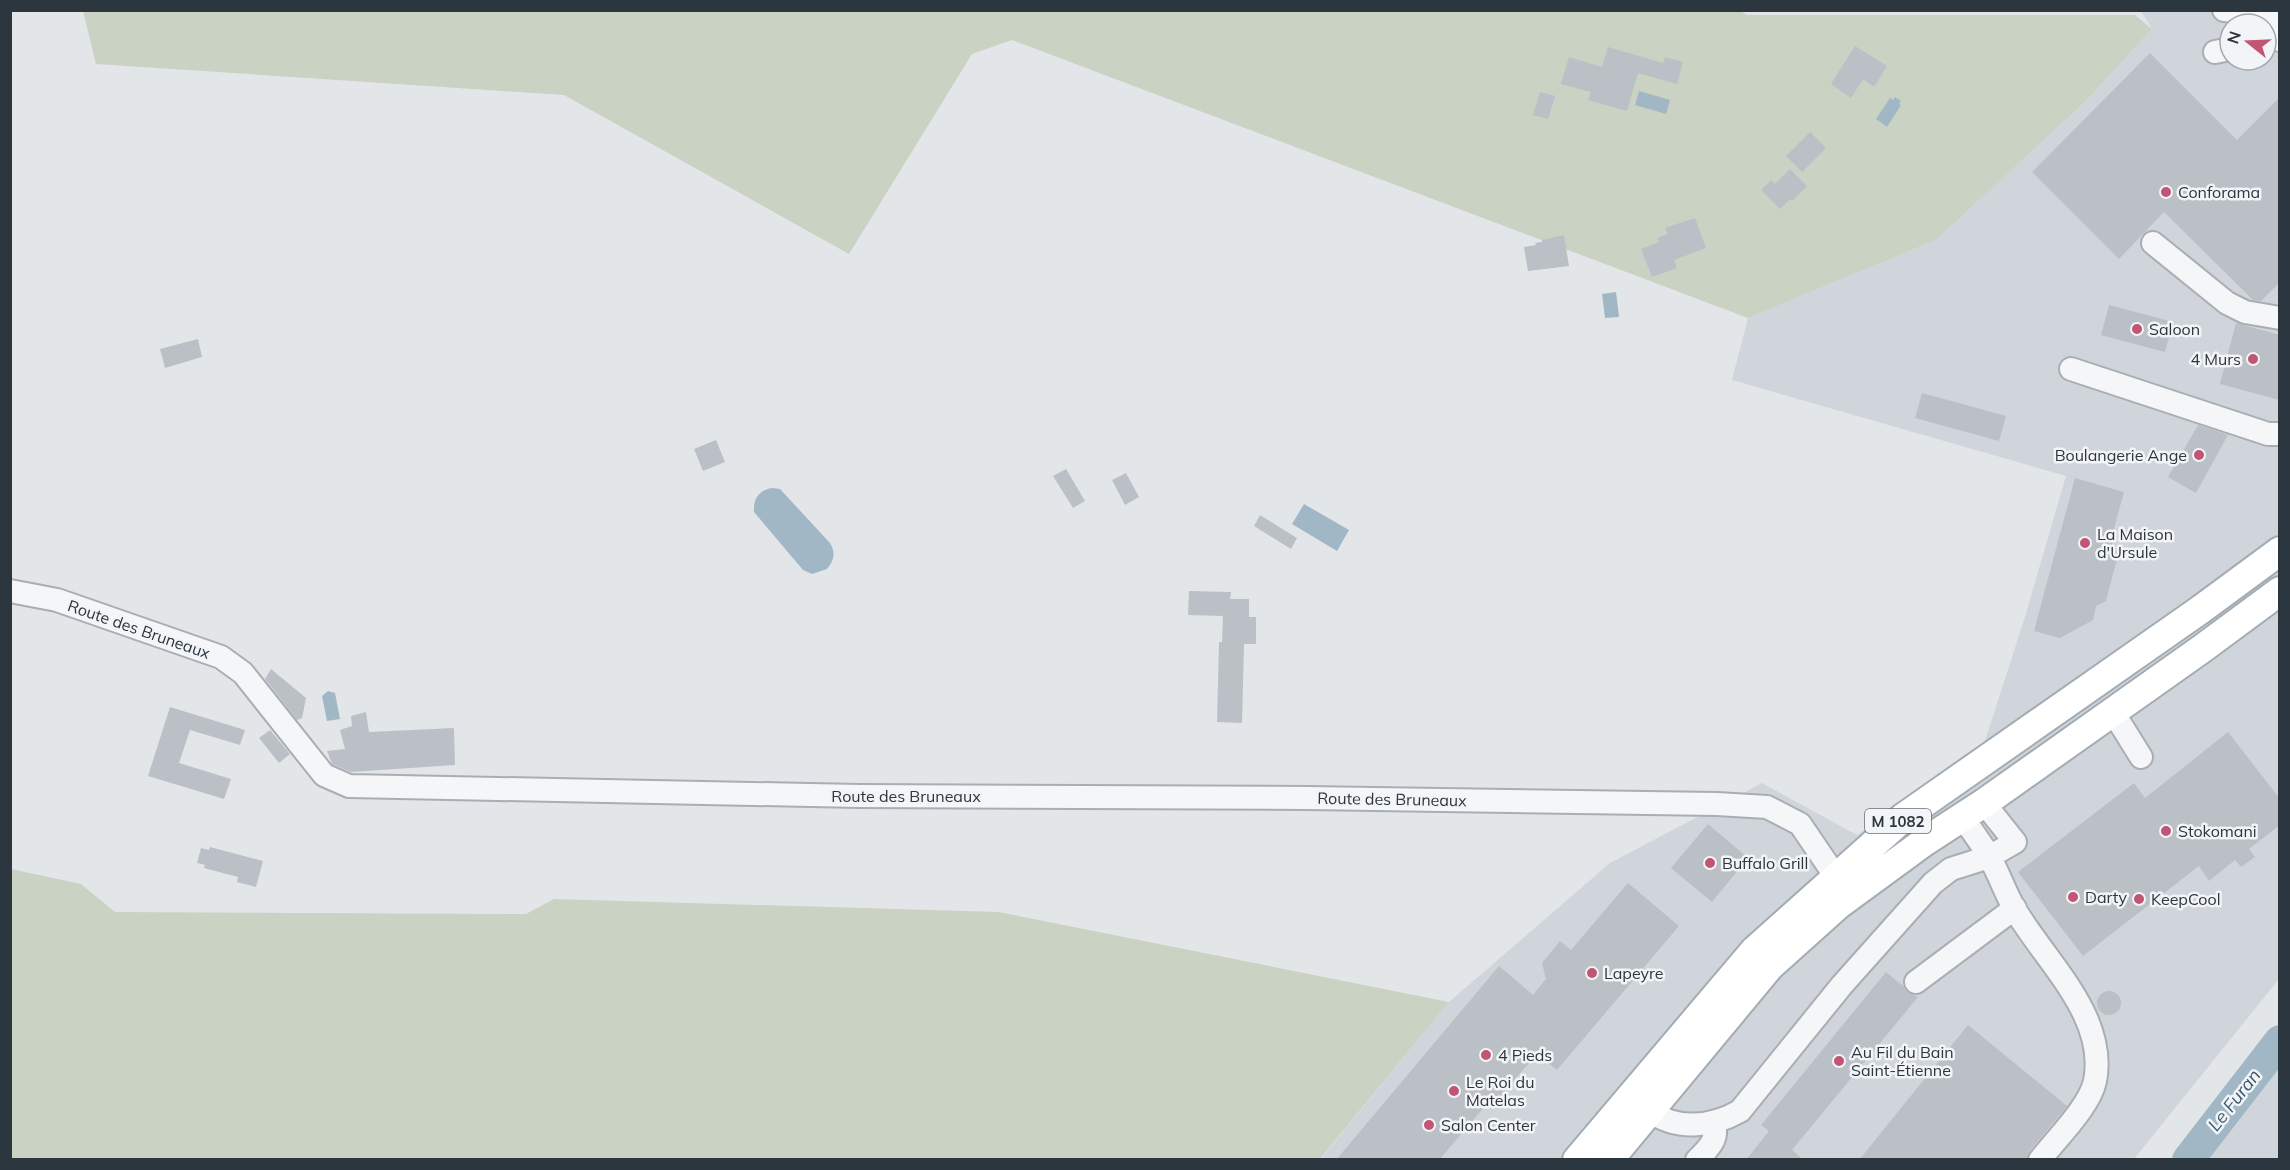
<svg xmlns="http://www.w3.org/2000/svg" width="2290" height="1170" font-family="Mulish,sans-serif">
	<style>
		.built { fill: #d0d5db; fill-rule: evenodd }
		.green { fill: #cad2c4 }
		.water { fill: #a1b7c5 }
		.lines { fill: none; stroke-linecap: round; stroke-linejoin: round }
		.river { stroke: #a1b7c5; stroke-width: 32 }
		.building { fill: #bac0c5 }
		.minor-casing { stroke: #a8aeb3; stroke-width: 26 }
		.major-casing { stroke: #a3acb3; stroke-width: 32 }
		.minor { stroke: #f4f6f8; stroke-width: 22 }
		.major { stroke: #fff; stroke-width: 28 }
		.poi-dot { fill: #c05574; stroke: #f2f4f7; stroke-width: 2 }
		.labels { text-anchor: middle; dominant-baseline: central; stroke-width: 5; stroke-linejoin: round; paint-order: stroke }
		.shield { fill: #f2f4f7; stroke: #676f76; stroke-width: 1.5 }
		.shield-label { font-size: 15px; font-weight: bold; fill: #2c363f }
		.poi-label { font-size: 16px; fill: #2c363f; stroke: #f2f4f7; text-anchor: start }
		.street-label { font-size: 16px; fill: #2c363f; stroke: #f2f4f7 }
		.water-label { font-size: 18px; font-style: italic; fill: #3a596f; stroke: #f2f4f7 }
	</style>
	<rect width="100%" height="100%" fill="#e2e6e9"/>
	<path class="built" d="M2141,11H2279V979L2134,1159L1320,1160L1449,1002L1610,863L1762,783L1857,835L1982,750L2024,620L2066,476L1732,380L1748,318L1936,240L2085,102L2152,29ZM2230,24H2266V60H2230Z
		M2279,1060V1159H2207L2224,1133Z"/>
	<path class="green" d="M1739,10L1747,15H2135L2152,29L2085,102L1936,240L1748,318L1012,40L972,54L849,254L564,95L96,64L83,11Z
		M11,869L81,884L115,912L526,914L554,899L999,912L1449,1002L1320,1159H11Z"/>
	<path class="water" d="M1639,91L1670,100L1666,114L1635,105Z
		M1895,97L1901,101L1899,104L1901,105L1887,127L1876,119L1890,98L1893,100Z
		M1616,292L1619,317L1605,318L1602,294Z
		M772,488L780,489L830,543C836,553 834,561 827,569L812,574L803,570L754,512C753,499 759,490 772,488Z
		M1304,504L1349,530L1337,551L1292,524Z
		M328,691L335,693L340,719L327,721L322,696Z"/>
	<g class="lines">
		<path class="river" d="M2188,1160L2280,1041"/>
	</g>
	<path class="building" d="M1855,46L1887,66L1874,87L1863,79L1851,98L1831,84Z
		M1608,47L1663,63L1665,57L1683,62L1677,84L1638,73L1627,111L1588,100L1591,92L1561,84L1569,57L1602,67Z
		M2150,53L2237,140L2280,97V282L2261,301L2253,300L2164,212L2119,259L2032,172Z
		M1540,92L1555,96L1548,119L1533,115Z
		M1810,132L1826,148L1802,172L1786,156Z
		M1790,169L1807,186L1792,201L1790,199L1780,209L1761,190L1771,180L1775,184Z
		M1695,218L1706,248L1674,260L1677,268L1652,277L1641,249L1659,242L1657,238L1668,234L1665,228Z
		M1564,235L1569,266L1528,271L1524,247L1536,245L1535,243L1542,242V240Z
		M2109,305L2173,322L2165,352L2101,335Z
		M2236,323L2280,335V400L2220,384Z
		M198,339L202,357L165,368L160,349Z
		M1922,393L2006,416L1999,441L1915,418Z
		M2198,425L2228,435L2196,493L2168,477Z
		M716,440L725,462L703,471L694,449Z
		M1066,469L1085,501L1073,508L1053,476Z
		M1126,473L1139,497L1125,505L1112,480Z
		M2075,478L2124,492L2112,536L2114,537L2111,549L2119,551L2106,601L2096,606L2093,620L2060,638L2034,631Z
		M1260,515L1297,538L1291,549L1254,526Z
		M1189,591L1231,592L1230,599H1249V617H1256V644H1244L1242,723L1217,722L1219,642H1222L1223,616L1188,615Z
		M271,669L306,698L302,718L297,720L265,679Z
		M170,707L245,730L240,745L190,730L179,763L231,779L224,799L148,776Z
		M366,712L369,732L454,728L455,765L351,772L332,764L327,751L345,749L340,730L352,726L351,716Z
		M270,730L290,754L279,763L259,738Z
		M2228,732L2280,799V825L2249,849L2255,857L2241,867L2235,860L2209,881L2199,866L2083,956L2018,872L2134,783L2145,798Z
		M1708,824L1748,858L1712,902L1671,868Z
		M210,847L263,861L256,887L237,882L238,877L204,868L205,865L197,863L201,848L209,850Z
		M1628,883L1679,926L1557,1070L1537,1054L1496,1101L1492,1098L1439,1160H1336L1499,966L1533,995L1546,979L1542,963L1560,941L1571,950Z
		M1886,972L1903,986L1906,991L1918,997L1792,1150L1803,1160H1746L1769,1131L1761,1125Z
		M2097 1003a12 12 0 1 1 24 0a12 12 0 1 1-24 0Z
		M1968,1025L2067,1106L2029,1152L2027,1160H1859Z"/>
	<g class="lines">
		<g class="minor-casing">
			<path id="minor" d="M2224,10L2280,15
				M2277,15L2274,38L2280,40
				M2215,52L2230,49
				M2153,243L2227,303L2245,312L2280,318
				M2071,369L2268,434H2280
				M10,591L57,600L221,657L243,673L324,775L349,786L859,796L1307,798L1717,804L1767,807L1800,824L1836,877L1837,894
				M2113,712L2141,757
				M1962,816C1971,830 1982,844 1990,858C1999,874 2005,892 2014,908C2044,960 2108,1016 2095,1081C2090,1106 2056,1139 2040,1160
				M1916,982L2015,908
				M1650,1111C1677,1131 1712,1127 1740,1111L1842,985L1933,883L1951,869L1989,857L2015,842L1984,803
				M1697,1160C1708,1149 1720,1138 1713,1123"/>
		</g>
		<g class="major-casing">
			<path id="major" d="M1577,1160L1754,951L1904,817L2200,610L2280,551
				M1609,1160L1770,966L1838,905L1924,842L1984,803L2203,648L2280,591"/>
		</g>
		<use href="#minor" class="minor"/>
		<use href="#major" class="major"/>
	</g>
	<g class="poi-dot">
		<circle cx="2166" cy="192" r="6"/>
		<circle cx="2137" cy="329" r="6"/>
		<circle cx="2253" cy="359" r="6"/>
		<circle cx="2199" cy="455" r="6"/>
		<circle cx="2085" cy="543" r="6"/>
		<circle cx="2166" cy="831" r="6"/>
		<circle cx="1710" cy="863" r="6"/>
		<circle cx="2073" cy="897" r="6"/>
		<circle cx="2139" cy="899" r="6"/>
		<circle cx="1592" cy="973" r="6"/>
		<circle cx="1486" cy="1055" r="6"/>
		<circle cx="1839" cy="1061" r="6"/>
		<circle cx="1454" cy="1091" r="6"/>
		<circle cx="1429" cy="1125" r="6"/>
	</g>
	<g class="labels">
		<rect class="shield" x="1865" y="809" width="66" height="24" rx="4.5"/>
		<g class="shield-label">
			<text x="1898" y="821">M 1082</text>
		</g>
		<g class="poi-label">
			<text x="2178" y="192">Conforama</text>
			<text x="2149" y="329">Saloon</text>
			<text x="2241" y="359" text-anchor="end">4 Murs</text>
			<text x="2187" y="455" text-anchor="end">Boulangerie Ange</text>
			<text x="2097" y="534">La Maison<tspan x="2097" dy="18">d'Ursule</tspan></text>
			<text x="2178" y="831">Stokomani</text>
			<text x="1722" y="863">Buffalo Grill</text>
			<text x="2085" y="897">Darty</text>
			<text x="2151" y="899">KeepCool</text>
			<text x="1604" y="973">Lapeyre</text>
			<text x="1851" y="1052">Au Fil du Bain<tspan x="1851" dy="18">Saint-Étienne</tspan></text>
			<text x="1498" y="1055">4 Pieds</text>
			<text x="1466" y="1082">Le Roi du<tspan x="1466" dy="18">Matelas</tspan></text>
			<text x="1441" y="1125">Salon Center</text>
		</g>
		<g class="street-label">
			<text transform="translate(139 629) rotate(19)">Route des Bruneaux</text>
			<text x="906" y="796">Route des Bruneaux</text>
			<text transform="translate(1392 799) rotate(1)">Route des Bruneaux</text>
		</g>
		<g class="water-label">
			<text transform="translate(2234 1100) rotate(-52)">Le Furan</text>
		</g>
	</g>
	<rect width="2290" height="1170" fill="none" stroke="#2c363f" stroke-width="24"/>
	<g transform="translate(2248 42) rotate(288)"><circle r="28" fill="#f2f4f7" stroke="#a3a8ad" stroke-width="1.5"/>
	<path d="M0-4.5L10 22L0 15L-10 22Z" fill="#c05574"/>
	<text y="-9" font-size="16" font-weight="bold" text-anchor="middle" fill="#2c363f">N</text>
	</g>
</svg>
